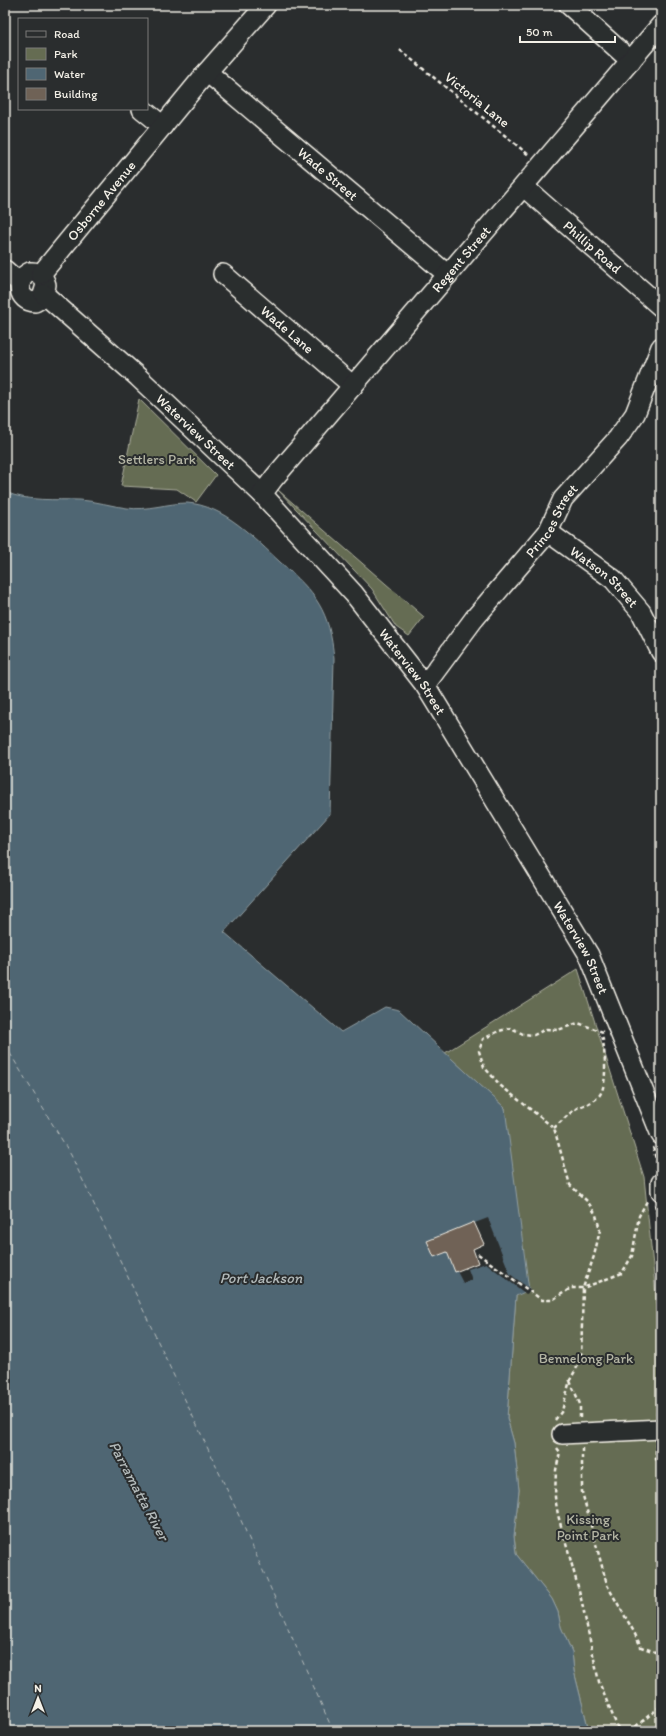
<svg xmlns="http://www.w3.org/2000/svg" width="666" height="1736" font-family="Itim,sans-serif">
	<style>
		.green { fill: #656c52; stroke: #acae9d }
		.water { fill: #4f6673; stroke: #919ea2 }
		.pier { fill: #2a2d2e }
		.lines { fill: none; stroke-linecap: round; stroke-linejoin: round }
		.ferry { stroke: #b2b9b9; stroke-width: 1; stroke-dasharray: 5 4; stroke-linecap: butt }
		.building { fill: #6f6256; stroke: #f4f1e8 }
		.minor-casing { stroke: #f4f1e8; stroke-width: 22 }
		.path { stroke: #f4f1e8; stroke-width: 2.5; stroke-dasharray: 4 3; stroke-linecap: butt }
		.minor { stroke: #2a2d2e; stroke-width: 19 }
		.labels { text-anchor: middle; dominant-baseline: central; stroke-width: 4; stroke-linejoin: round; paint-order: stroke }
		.street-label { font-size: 14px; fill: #f4f1e8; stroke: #2a2d2e }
		.park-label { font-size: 14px; fill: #b4b5a4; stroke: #2a2d2e }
		.water-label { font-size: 15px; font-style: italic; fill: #b2b9b9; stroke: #2a2d2e }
	</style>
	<rect width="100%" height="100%" fill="#2a2d2e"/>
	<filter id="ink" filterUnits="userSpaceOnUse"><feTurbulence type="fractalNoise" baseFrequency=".025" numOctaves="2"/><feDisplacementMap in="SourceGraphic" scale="8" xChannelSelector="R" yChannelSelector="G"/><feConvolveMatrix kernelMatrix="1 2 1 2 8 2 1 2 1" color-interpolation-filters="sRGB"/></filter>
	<g filter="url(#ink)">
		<path class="green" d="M139,399L216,475L196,502L177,489L121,486Z
			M278,490L424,617L409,636L396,627L372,589Z
			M578,969L644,1177L661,1346V1731H589L574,1671L572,1652L561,1627L558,1612L552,1599L516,1554L514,1536L519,1490L514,1443L507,1418L516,1295L505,1108L445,1053Z"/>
		<path class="water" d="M5,492C29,502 54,499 80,500C96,501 111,506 127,508C146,511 168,503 187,503C224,505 255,539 280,562C316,593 330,611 334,659L330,814L224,932L341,1032L385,1007L399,1010L505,1108L529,1290L516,1296L507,1418L514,1443L519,1490L514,1536L516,1554L552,1599L558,1612L561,1627L572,1652L574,1671L589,1731H5Z"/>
		<path class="pier" d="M488,1218L510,1274L531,1290L530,1292L526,1294L486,1263L468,1269L472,1280L463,1283L447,1252L434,1257L427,1241Z"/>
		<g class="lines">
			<path class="ferry" d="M5,1045L71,1155L236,1509L333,1731"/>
		</g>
		<path class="building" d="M474,1222L484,1244L473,1249L478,1263L455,1272L447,1252L434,1257L427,1241Z"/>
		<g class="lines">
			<g class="minor-casing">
				<g id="minor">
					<path d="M569,5L631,61"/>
					<path id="s1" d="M207,72L448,275"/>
					<path d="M142,109L163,126"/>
					<path id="s2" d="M524,187L661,307"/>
					<path d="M5,270L14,278L21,281"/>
					<path d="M30,272C39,271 44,277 46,285L42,298L35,302C18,302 14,279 30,272Z"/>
					<path id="s3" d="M41,274L207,72L266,5"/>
					<path id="s4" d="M223,274L353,386"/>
					<path id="s5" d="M44,294L138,377L262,494L354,594L425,685L589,955L661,1135"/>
					<path id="s6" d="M262,494L274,478L661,25"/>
					<path id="s7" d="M548,532L613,579L641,612L661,652"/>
					<path id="s8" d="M425,685L474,619L548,532L563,499L618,438L635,414L661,347"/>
					<path d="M661,1183V1191"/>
					<path d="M562,1434L661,1429"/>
				</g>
			</g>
			<path class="path" d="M400,50L530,156
				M554,1128C561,1122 569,1113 577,1108C585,1104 593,1103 599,1096C609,1084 604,1047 602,1033
				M653,1147L657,1163L656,1170
				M655,1204L661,1231
				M478,1254L542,1300H552L571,1288H583L622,1273L632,1256L639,1216L647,1201L649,1200
				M570,1381L580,1404V1418
				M657,1414L658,1402L661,1398
				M555,1420L562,1411L570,1380L581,1360L583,1288L594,1256L600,1230L596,1215L588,1202L570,1185L554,1128L501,1086L484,1067L479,1051L483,1039L499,1031L511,1028L523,1034L534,1035L546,1029L558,1030L578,1023L603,1032
				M656,1443V1459L661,1465
				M557,1448L560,1452L556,1470L555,1497L558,1515L580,1594L599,1682L619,1731
				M582,1448V1492L607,1585L634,1632L641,1647L661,1654
				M630,1731L661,1706"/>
			<use href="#minor" class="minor"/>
		</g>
	</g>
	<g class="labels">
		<g class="street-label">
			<text transform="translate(477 100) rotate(39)">Victoria Lane</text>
			<text stroke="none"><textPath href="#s1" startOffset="158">Wade Street</textPath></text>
			<text stroke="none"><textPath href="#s3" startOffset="95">Osborne Avenue</textPath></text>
			<text stroke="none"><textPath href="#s2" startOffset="91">Phillip Road</textPath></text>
			<text stroke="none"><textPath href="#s6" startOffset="308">Regent Street</textPath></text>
			<text stroke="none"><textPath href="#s4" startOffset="85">Wade Lane</textPath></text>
			<text stroke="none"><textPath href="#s5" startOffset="205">Waterview Street</textPath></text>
			<text stroke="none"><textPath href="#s8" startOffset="208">Princes Street</textPath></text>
			<text stroke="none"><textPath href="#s7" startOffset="72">Watson Street</textPath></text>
			<text stroke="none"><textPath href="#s5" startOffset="529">Waterview Street</textPath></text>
			<text stroke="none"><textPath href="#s5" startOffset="853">Waterview Street</textPath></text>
		</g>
		<g class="park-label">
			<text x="157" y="459">Settlers Park</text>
			<text x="586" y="1358">Bennelong Park</text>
			<text x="588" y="1519">Kissing<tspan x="588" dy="16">Point Park</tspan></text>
		</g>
		<g class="water-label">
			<text x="261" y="1278">Port Jackson</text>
			<text transform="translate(139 1491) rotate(62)">Parramatta River</text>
		</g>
	</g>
	<rect width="666" height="1736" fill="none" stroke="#2a2d2e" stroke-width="20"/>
	<rect x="10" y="10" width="646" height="1716" fill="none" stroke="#f4f1e8" stroke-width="1.5" filter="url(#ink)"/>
	<rect x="18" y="18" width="130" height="92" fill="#2a2d2e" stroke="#7b7b78"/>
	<rect x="26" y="31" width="20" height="6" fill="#2a2d2e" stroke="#7b7b78"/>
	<text x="54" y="38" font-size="12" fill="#f4f1e8">Road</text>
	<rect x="26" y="48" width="20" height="12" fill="#656c52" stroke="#7b7b78"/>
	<text x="54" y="58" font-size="12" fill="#f4f1e8">Park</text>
	<rect x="26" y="68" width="20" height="12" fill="#4f6673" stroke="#7b7b78"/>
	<text x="54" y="78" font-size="12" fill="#f4f1e8">Water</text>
	<rect x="26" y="88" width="20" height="12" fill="#6f6256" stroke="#7b7b78"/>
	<text x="54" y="98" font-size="12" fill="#f4f1e8">Building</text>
	<g transform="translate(38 1698)" stroke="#2a2d2e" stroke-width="3" paint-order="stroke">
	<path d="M0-3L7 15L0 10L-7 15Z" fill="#f4f1e8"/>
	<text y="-6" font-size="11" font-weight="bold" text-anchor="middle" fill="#f4f1e8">N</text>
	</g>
	<path d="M520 36v6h95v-6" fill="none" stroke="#f4f1e8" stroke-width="2"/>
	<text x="526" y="36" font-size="12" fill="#f4f1e8" stroke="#2a2d2e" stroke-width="3" paint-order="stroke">50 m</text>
</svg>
